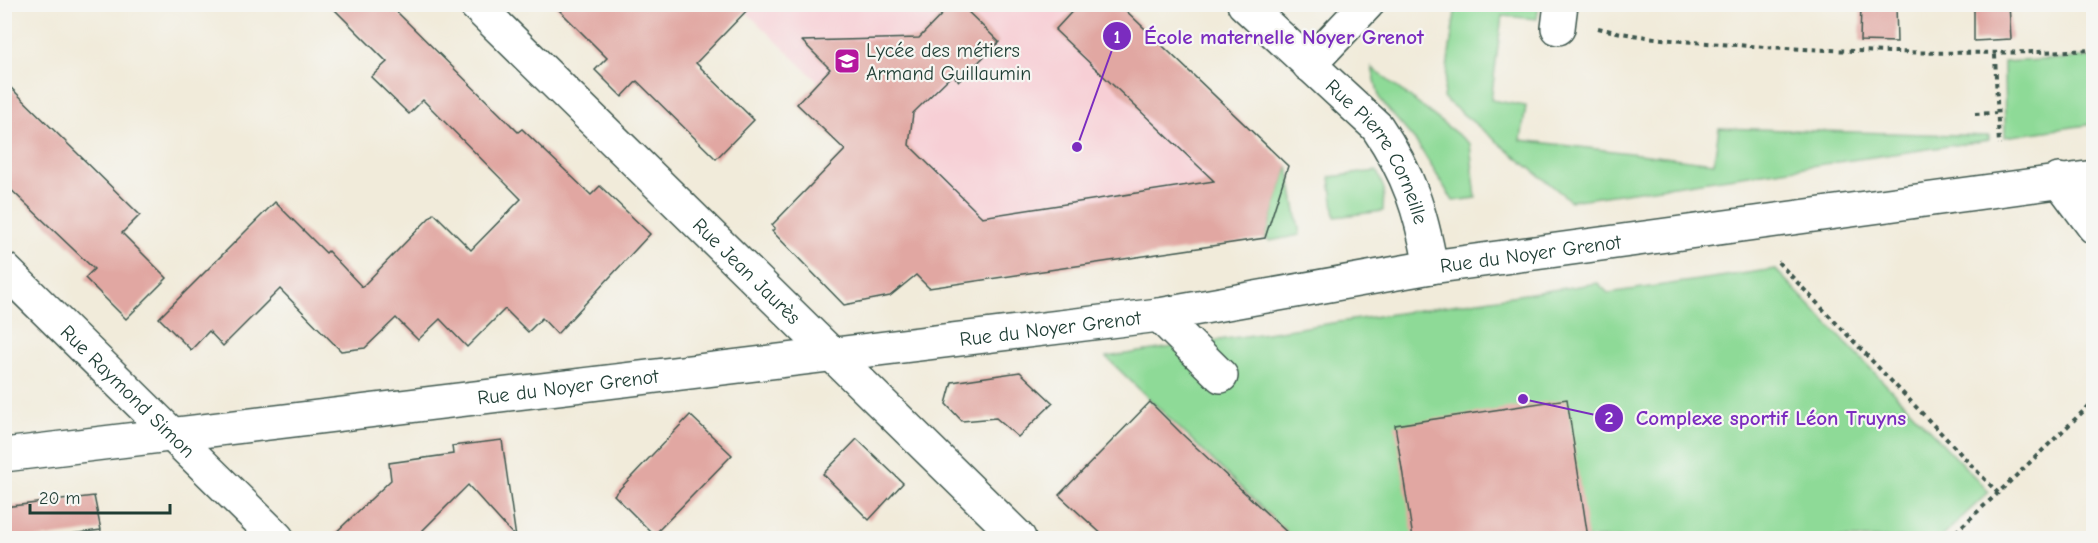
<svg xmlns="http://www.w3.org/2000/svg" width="2098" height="543" font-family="'Comic Neue',sans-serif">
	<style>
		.built { fill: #f7cfd5 }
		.green { fill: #8eda97; stroke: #568c66; stroke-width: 1.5 }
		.building { fill: #e1a7a2 }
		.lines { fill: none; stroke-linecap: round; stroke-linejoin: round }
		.minor-casing { stroke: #3e574d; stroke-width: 36 }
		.path { stroke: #3e574d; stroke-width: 4; stroke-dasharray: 4.5 4.5; stroke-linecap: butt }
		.minor { stroke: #fff; stroke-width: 33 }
		.labels { text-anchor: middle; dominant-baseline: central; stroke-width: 4.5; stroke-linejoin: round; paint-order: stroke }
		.poi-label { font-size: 20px; fill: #1f3d34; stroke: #f6f6f2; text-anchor: start }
		.street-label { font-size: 20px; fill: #1f3d34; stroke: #f6f6f2 }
		.leader { fill: none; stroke: #7b2cbf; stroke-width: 2 }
		.callout-dot { fill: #7b2cbf; stroke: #f6f6f2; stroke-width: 2 }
		.mark-label { font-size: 18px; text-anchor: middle; font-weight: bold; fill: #fff }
		.callout-label { font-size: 21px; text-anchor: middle; font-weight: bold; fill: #7b2cbf; stroke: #f6f6f2; stroke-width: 4.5; stroke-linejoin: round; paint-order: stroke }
	</style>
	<rect width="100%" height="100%" fill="#f6f6f2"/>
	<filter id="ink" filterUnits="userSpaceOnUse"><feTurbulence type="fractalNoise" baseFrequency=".0167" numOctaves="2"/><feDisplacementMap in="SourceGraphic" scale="12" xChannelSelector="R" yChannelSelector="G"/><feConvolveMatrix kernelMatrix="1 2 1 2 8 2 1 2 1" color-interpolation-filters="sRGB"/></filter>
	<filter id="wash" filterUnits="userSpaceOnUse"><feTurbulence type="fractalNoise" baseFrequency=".008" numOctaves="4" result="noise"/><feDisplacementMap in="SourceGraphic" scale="24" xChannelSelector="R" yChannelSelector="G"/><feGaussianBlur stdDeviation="1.35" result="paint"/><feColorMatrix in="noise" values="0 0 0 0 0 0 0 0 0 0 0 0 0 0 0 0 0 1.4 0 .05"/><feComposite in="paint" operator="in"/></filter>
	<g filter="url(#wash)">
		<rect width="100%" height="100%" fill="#f1ebda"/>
		<path class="built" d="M739,5H1119L1288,166L1265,238L1016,274Z"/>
		<path class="green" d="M1456,5H1539L1537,19L1502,16L1491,100L1526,106L1521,140L1714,163L1719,128L1989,136V140L1571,201L1443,98Z
			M2093,57V124L2005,137L2004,62Z
			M1372,68L1470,144L1476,198L1453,201L1417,143L1380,100Z
			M1288,166L1300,235L1270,241L1265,238Z
			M1377,171L1384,189L1383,211L1335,217L1330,177Z
			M1775,269L1989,492L1940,538H1293L1106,357L1598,283L1608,293Z"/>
		<g id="blocks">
			<path class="building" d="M329,4H389L518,132L522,129L591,195L600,186L650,234L557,334L542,318L528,332L505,309L467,347L440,319L418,340L396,318L365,348L341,351L280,289L223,346L209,331L191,350L159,318L275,202L326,253L328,251L362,287L434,213L471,250L521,199L423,100L409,114L371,77L387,62Z
				M553,4H753L696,63L754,120L716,159L637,81L622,97L595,70L607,58Z
				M952,4H960L999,42L959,81L952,75L913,113L909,145L982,217L1214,181L1055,30L1079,4H1119L1288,166L1265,238L929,288L916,275L890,296L844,305L772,231L775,228L772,225L845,150L797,104L830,69L802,41L919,38Z
				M1861,4H1896L1897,42L1860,41Z
				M1974,4H2009L2011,39L1974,41Z
				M4,81L140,215L122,233L167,278L126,319L85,278L94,269L4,183Z
				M1020,372L1053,403L1018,437L996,418L962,421L946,404L952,382Z
				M1567,399L1588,538H1413L1395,425Z
				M1150,402L1182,434L1293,538H1106L1059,495Z
				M690,415L732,455L654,535L614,495Z
				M857,439L903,483L869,520L823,474Z
				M502,440L516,538L468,485L415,538H330L391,480L389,463L453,454L452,446Z
				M94,496L101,530L40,538H4V507Z"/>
		</g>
	</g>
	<g filter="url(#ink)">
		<use href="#blocks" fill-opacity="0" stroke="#3e574d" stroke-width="1.5"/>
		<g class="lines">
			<g class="minor-casing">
				<g id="minor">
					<path id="s1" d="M475,4L1019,538"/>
					<path id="s2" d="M1244,4L1377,127C1409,174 1421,212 1431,267"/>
					<path d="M1558,28L1561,4"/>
					<path d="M1309,65L1367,4"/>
					<path d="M2059,180L2094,227"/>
					<path id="s3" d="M4,269L277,538"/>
					<path d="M1159,315L1221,376"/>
					<path id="s4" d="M4,455L1159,315L1431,267L2094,177"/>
				</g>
			</g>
			<path class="path" d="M1598,28C1652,41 1710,43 1765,47C1875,53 1984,55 2094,50
				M1995,55L1999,145
				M1975,114L1996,113
				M1778,262L1998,493L2094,401
				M1949,538L1998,493"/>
			<use href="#minor" class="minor"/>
		</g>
	</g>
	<defs>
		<g id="school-square" transform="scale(1.35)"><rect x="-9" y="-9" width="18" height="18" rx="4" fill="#b5179e" stroke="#f6f6f2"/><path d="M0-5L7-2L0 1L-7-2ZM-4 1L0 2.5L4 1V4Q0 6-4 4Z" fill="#fff"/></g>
	</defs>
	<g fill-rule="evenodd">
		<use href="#school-square" x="847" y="61"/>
	</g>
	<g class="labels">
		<g class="poi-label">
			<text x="866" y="50">Lycée des métiers<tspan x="866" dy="23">Armand Guillaumin</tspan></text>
		</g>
		<g class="street-label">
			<text stroke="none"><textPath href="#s2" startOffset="202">Rue Pierre Corneille</textPath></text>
			<text stroke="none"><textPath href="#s4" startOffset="1540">Rue du Noyer Grenot</textPath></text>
			<text stroke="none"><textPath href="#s1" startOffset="381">Rue Jean Jaurès</textPath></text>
			<text stroke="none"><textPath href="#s4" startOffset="1054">Rue du Noyer Grenot</textPath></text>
			<text stroke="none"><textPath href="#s4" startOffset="568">Rue du Noyer Grenot</textPath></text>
			<text stroke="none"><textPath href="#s3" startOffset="174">Rue Raymond Simon</textPath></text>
		</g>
	</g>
	<path class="leader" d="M1077 147L1117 36M1523 399L1609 418"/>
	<g class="callout-dot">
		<circle cx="1077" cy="147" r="6"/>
		<circle cx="1523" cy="399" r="6"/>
		<circle cx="1117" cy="36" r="15"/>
		<circle cx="1609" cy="418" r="15"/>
	</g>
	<g class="mark-label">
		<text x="1117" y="43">1</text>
		<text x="1609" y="424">2</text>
	</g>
	<g class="callout-label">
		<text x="1284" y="44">École maternelle Noyer Grenot</text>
		<text x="1771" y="425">Complexe sportif Léon Truyns</text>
	</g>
	<rect width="2098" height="543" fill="none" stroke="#f6f6f2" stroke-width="24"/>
	<path d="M30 504v9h140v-9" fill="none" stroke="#1f3d34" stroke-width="3"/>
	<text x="39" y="504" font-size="18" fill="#1f3d34" stroke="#f6f6f2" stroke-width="4.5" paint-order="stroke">20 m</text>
</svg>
